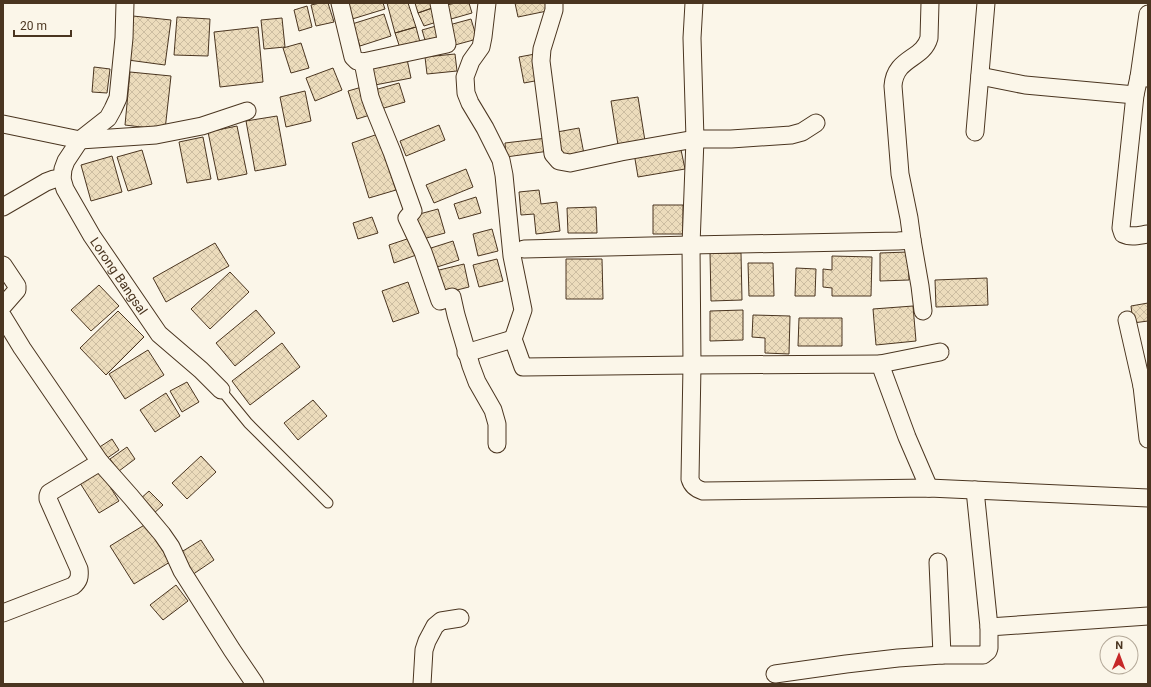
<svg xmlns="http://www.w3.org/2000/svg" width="1151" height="687" font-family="Roboto,sans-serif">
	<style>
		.building { fill: url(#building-cross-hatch); stroke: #4a3520 }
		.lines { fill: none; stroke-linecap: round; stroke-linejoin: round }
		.service-casing { stroke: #4a3520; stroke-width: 11 }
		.minor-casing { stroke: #4a3520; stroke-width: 19 }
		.service { stroke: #fbf6e9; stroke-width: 9 }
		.minor { stroke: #fbf6e9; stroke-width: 17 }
		.labels { text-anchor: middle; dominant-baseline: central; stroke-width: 3; stroke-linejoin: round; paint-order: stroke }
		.street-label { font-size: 13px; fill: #4a3520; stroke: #fbf6e9 }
	</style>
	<defs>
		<pattern id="building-cross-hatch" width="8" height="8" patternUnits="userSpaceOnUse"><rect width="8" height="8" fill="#ecdcbc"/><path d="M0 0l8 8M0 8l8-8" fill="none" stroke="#ccbda1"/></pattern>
	</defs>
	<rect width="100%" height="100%" fill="#fbf6e9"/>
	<path class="building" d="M320,3H328L334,22L316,26L311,5Z
		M344,3H383L385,9L349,20Z
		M387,3H408L416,27L395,33Z
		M415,3H437L438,6L418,13Z
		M455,3H469L472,13L451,19L447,5Z
		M515,3H545L547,11L518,17Z
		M307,6L312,27L299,31L294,10Z
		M438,6L443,20L424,26L418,13Z
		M384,14L391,36L360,46L352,24Z
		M133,16L171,20L165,65L128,60Z
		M177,17L210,19L208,56L174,55Z
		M282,18L285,47L264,49L261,20Z
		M471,19L477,39L455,45L449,25Z
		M443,24L448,44L428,50L422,30Z
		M258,27L263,82L220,87L214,32Z
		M416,27L421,46L401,51L395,33Z
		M301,43L309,68L291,73L283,48Z
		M455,54L457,71L427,74L425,57Z
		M535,54L540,80L524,83L519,57Z
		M407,59L411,78L375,85L371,67Z
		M94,67L110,69L107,93L92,92Z
		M333,68L342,90L315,101L306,78Z
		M130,72L171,76L165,130L125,125Z
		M399,83L405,102L377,110L371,91Z
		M362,87L370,115L357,119L348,91Z
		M305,91L311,121L286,127L280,97Z
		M638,97L645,141L618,145L611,101Z
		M277,116L286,165L255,171L246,121Z
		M439,125L445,140L406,156L400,141Z
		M237,126L247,174L218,180L208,132Z
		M579,128L584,154L562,158L557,132Z
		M378,134L396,190L369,198L352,143Z
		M203,137L211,179L187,183L179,142Z
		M547,138L549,151L506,157L505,143Z
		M680,145L685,169L638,177L634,153Z
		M142,150L152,184L128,191L117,157Z
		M112,156L122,192L91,201L81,165Z
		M466,169L473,187L434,203L426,185Z
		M539,190L541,204L557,202L560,231L536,234L534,214L521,215L519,192Z
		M476,197L481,213L459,219L454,204Z
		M653,205H683V234H653Z
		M596,207L597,233H568L567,208Z
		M438,209L445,233L419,240L412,216Z
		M372,217L378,233L358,239L353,223Z
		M492,229L498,251L478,256L473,234Z
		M413,237L419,254L394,263L389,245Z
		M453,241L459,260L434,268L428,249Z
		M215,243L229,266L166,302L153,278Z
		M908,252L909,280L880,281V253Z
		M710,253H741L742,300L711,301Z
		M832,256L872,257L871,296H832V288L823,287V269L832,270Z
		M497,259L503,281L479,287L473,265Z
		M566,259H602L603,299H566Z
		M748,263H773L774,296H749Z
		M464,264L469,287L441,294L435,271Z
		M796,268L816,269L815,296H795Z
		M230,272L249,292L210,329L191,309Z
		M987,278L988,305L936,307L935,280Z
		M408,282L419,313L393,322L382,291Z
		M99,285L119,306L91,331L71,310Z
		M1148,303V321L1133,323L1131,306Z
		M913,306L916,341L876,345L873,309Z
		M256,310L275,333L235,366L216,343Z
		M743,310V340L710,341V311Z
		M118,311L144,337L106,375L80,348Z
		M753,315L790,316L789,354L765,353V338L752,337Z
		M799,318H842V346H798Z
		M282,343L300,367L250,405L232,381Z
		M148,350L164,375L125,399L109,374Z
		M187,382L199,402L182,412L170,391Z
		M166,393L180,416L155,432L140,410Z
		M313,400L327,416L298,440L284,423Z
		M112,439L119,450L103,461L95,450Z
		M127,447L135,459L119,471L110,459Z
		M201,456L216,472L187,499L172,483Z
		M100,471L119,501L99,513L80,483Z
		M149,491L163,505L153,514L139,500Z
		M146,524L170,562L134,584L110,546Z
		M201,540L214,560L192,575L178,554Z
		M176,585L188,601L163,620L150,605Z"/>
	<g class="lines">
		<g class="service-casing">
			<path id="service" d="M221,390L248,423L328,503"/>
		</g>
		<g class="minor-casing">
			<g id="minor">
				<path id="s1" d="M125,3L124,38L118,98L113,109L108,118L80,140L66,161L63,169L62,179L65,189L92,236L159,334L201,370L221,390"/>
				<path d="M340,3L353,57L357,61L363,62L447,44L439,3"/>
				<path d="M487,3L483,37L481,47L471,61L465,77L466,93L470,103L485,128L501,160L504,175L512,256L523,310L513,339"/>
				<path d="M554,3V10L542,49L541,61L553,154L559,161L570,163L621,152L695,139H731L791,135L802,132L816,123"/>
				<path d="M694,3L692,38L695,139L691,245L692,365L690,479C692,486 696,489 703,491L929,488L1148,498"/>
				<path d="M1148,14L1139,77L1148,78"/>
				<path d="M363,62L370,97L374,108L392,152L413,211L407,218L423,252L440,301L452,297L456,315L471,366L477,382L493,410L497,424V444"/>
				<path d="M980,76L1025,85L1135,95"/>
				<path d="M1139,77L1135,95L1121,228L1123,234C1131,238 1140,235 1148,234"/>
				<path d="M3,124L80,140L156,135L202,126L247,111"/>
				<path d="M975,132L986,3"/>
				<path d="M3,207L46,182L54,179H62"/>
				<path d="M912,240L920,286L923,311"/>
				<path d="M524,249L691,245L898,241L912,240L909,218L900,174L893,86C895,57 923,60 929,38L930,3"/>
				<path d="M3,265L17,286V290L3,306"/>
				<path d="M3,317L22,348L100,462L131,497L162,534L171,547L182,571L232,650L255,684"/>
				<path d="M1127,320L1142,386"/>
				<path d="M466,353L513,339L523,367L692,365L880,364L907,437L929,488"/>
				<path d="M880,364L940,352"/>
				<path d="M1148,385L1142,386L1148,439"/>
				<path d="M975,490L989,627"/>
				<path d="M938,562L942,655"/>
				<path d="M3,613L73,586C79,581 80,577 79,569L48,499V496L49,493L100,462"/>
				<path d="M775,674L846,664L898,658L942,655H983L988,651L989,648V627L1148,616"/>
				<path d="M422,684L424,650L427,641L435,626L441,621L460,618"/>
			</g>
		</g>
		<use href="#service" class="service"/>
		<use href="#minor" class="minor"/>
	</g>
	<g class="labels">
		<g class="street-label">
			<text stroke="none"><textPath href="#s1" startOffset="310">Lorong Bangsal</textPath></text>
		</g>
	</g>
	<rect width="1151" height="687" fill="none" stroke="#4a3520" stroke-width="8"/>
	<g transform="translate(1119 655) rotate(1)"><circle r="19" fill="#fbf6e9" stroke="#b4a999"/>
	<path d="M0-3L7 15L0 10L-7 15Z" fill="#c62828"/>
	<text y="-6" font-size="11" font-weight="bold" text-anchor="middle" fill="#4a3520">N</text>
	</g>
	<path d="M14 30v6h57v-6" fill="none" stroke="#4a3520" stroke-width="2"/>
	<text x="20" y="30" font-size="12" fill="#4a3520" stroke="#fbf6e9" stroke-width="3" paint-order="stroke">20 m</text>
</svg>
